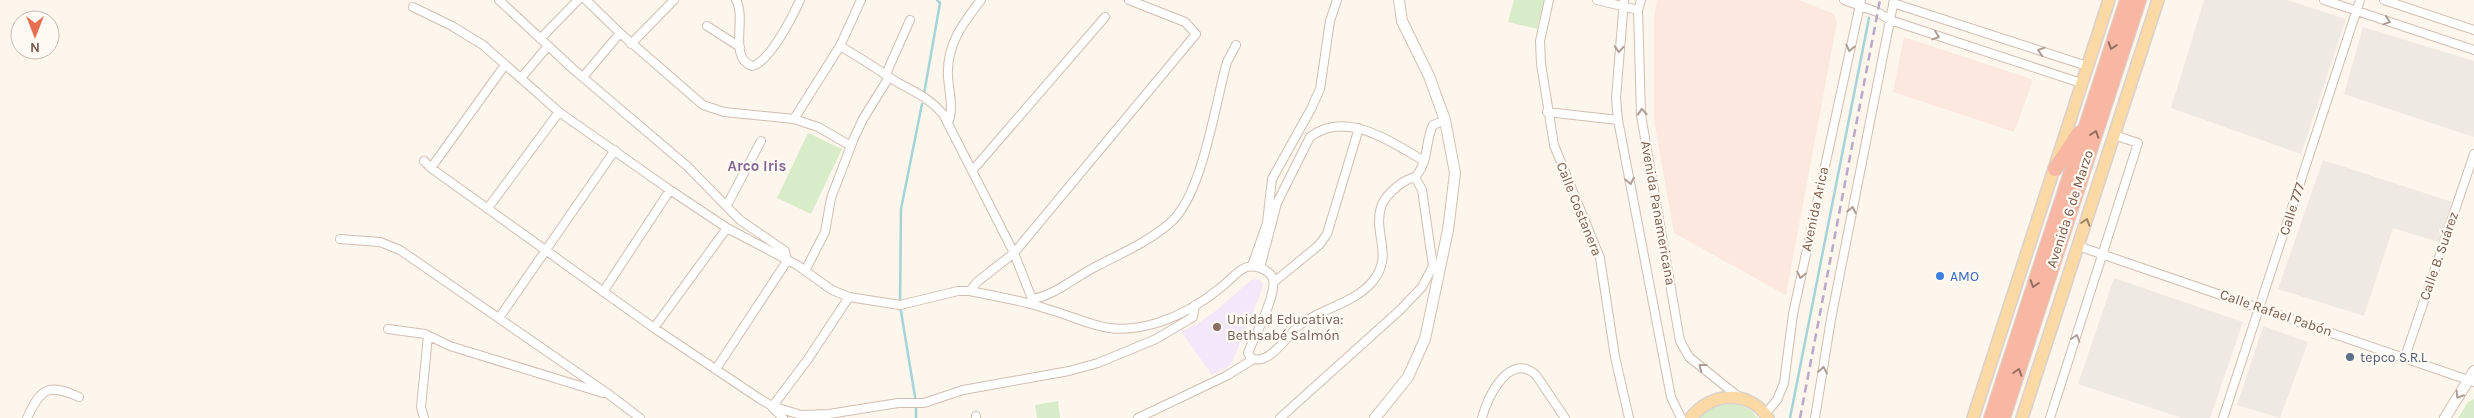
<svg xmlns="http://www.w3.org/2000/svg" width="2474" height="418" font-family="Karla,sans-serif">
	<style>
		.commercial { fill: #fde8e0 }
		.industrial { fill: #efe9e4 }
		.education { fill: #f3e8fa }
		.green { fill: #d8ecc9 }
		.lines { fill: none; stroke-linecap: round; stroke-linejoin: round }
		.stream { stroke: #a5d3da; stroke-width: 2.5 }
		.street-casing { stroke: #d1beb0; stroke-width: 10 }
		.secondary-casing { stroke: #d6c0b0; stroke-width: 12 }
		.primary-casing { stroke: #dad1cd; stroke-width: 14 }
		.highway-casing { stroke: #dad1cd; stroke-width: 16 }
		.street { stroke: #fff; stroke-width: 8 }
		.secondary { stroke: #fff; stroke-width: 10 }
		.primary { stroke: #fbd9a5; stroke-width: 11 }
		.highway { stroke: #f7b7a3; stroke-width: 14 }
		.rail { stroke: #b9a8c9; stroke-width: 2.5; stroke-dasharray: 8 5; stroke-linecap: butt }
		.oneway { stroke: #af9d94 }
		.oneway2 { stroke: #936e5e }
		.oneway3 { stroke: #a18267 }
		.shop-dot { fill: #3f7fe0; stroke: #fffaf3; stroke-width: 2 }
		.education-dot { fill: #8d6e63; stroke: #fffaf3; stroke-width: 2 }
		.service-dot { fill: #5c6f8a; stroke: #fffaf3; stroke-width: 2 }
		.labels { text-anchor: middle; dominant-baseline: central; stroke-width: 4.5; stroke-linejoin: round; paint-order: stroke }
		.street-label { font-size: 14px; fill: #7a5c4d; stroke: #fffaf3 }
		.shop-label { font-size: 14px; fill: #366cbe; stroke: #fffaf3; text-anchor: start }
		.education-label { font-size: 14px; fill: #785e54; stroke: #fffaf3; text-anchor: start }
		.service-label { font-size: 14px; fill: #4e5e75; stroke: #fffaf3; text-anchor: start }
		.neighbourhood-label { font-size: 15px; font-weight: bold; fill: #846695; stroke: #fffaf3 }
	</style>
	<rect width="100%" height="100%" fill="#fdf6ec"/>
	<path class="commercial" d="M1657,0H1799L1834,14L1837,22L1786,295L1674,233L1654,120V17Z
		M1904,37L2031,79L2032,83L2014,132L1893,92Z"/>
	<path class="industrial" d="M2204,0H2287L2346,19L2301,154L2171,108Z
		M2363,27L2474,61V137L2344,94Z
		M2323,160L2452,202L2439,242L2393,228L2364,316L2278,289Z
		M2114,278L2243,322L2210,418H2182L2078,384Z
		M2263,326L2308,342L2280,418L2237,405Z"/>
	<path class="education" d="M1259,279L1263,284L1260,295L1231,365L1212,375L1181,331L1197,324L1217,310L1251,280Z"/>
	<path class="green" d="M1514,0H1544L1537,29L1508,22Z
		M808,133L842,149L811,214L777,198Z
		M2474,399V418H2458L2468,402Z
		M1058,401L1060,418H1037L1035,405Z
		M1723,402C1737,403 1749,406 1758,418H1697L1701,413Z"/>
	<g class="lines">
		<path class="stream" d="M924,94L940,3L937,0
			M916,418V403L900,305L901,209L922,104
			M1790,418L1869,18"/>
		<g class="street-casing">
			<path id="street" d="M499,0L573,69L687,166L740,220L785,251L787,261L716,369
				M586,0L620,33L703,105L724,112L794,119L818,127L851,146
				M736,0C747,18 728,58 752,66C769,63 793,16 800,0
				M1549,0L1540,41L1541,64L1554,145L1600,258L1615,357L1629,418
				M1597,0L1638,10
				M1624,0L1616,98L1618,120L1671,397L1681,418
				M1641,0L1638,10L1641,115L1680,341L1689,357L1740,398
				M1844,0L1877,12L1890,20L2081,83
				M2324,0L2474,50
				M2384,0L2474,30
				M1893,3L2087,66
				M413,7L452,26L483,45L559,112L670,190L727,228L797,265L832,290L849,297L900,305L958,291H970C994,296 1020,300 1044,308C1091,321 1105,338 1157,323C1179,316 1202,303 1220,288C1229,282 1237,270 1247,267C1255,265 1266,269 1271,275C1282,287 1253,339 1248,353L1251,358C1270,367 1287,334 1301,324C1323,308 1355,303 1373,281C1394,255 1373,234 1381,207C1384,197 1397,185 1407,180C1411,178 1414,178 1417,175C1429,160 1425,141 1433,125L1445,120
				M707,26L740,47
				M541,38L578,0
				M631,44L674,0
				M840,46C857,56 873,66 889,77C910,91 926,94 943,114L1014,253L1034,304
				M886,74L910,20
				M583,77L620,33
				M521,78L548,46
				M1547,112L1618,120
				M794,119L840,46L861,0
				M948,123C954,111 949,90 948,77C946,45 963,23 981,0
				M424,161L431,168L654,328L760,399L772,406L801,415L829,414L898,403H924L963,390L1069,371L1098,363L1156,339L1193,317L1195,305
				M431,168L505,65
				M972,171L1105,17
				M1415,177L1422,190L1433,266L1437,268
				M727,205L761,141
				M488,208L559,112
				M340,239L380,242L400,250L607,393L640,418
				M2078,246L2474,382
				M1252,266L1267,223L1272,179L1311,109L1320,89L1330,21L1337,0
				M1260,268L1277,203L1310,137C1346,109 1393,143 1424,161
				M805,271L825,232L831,198L854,138L863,119L889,77
				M1274,282L1319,245L1327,234L1359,128
				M970,291L977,282L1014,253L1196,34L1185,22L1129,0
				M603,292L670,190
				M1033,299C1057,294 1075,277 1097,266C1122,253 1150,241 1171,222C1203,193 1215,104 1227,62L1236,45
				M499,318L615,150
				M654,328L727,228
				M388,329L425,334L450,346L603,393
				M2405,357L2474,154
				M1765,414L1777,400L1784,383L1793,314L1861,0
				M976,416V418
				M27,418C41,388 48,383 79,397
				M424,418L421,407L428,336
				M783,418L772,407L808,359L849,297
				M1138,418L1226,376L1252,360
				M1280,418L1399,311L1422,287L1433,266
				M1482,418C1487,397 1510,351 1536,375L1565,418
				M1815,418L1831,319L1894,0
				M2050,418L2138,143L2114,135
				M2223,418L2360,0"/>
		</g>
		<g class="secondary-casing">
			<path id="secondary" d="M1375,418L1408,377L1425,339L1448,230L1455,173L1445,120L1429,76L1402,21L1399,0
				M2445,418L2474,371"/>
		</g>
		<g class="primary-casing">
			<path id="primary" d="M1691,418C1710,392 1749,389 1768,418
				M1973,418L2109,0
				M2022,418L2158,0"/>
		</g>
		<g class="highway-casing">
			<path id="highway" d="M2055,169L2079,133
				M1991,418L2127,0
				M2003,418L2139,0"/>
		</g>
		<use href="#street" class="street"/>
		<use href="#secondary" class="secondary"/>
		<use href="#primary" class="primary"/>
		<use href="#highway" class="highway"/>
		<path class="rail" d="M1800,418L1880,0"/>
	</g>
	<defs><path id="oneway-chevron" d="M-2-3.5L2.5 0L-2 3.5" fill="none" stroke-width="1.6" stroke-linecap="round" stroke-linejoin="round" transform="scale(1.25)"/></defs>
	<g class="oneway">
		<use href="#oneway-chevron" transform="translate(2387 21) rotate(18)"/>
		<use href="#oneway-chevron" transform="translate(1936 36) rotate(19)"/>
		<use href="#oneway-chevron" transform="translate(1850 48) rotate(103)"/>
		<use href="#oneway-chevron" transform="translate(1619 49) rotate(94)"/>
		<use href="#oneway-chevron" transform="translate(2041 51) rotate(-162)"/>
		<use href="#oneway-chevron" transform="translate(1642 112) rotate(-94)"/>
		<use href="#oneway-chevron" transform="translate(1630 181) rotate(79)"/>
		<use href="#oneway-chevron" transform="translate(1852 210) rotate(-79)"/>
		<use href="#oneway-chevron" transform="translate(1801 275) rotate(102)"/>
		<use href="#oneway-chevron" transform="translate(2076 338) rotate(-72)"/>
		<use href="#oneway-chevron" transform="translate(1702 367) rotate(-142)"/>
		<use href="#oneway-chevron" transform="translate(1823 370) rotate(-81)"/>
		<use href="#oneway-chevron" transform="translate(2459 395) rotate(122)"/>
	</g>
	<g class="oneway2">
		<use href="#oneway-chevron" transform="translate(2112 46) rotate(108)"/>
		<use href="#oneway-chevron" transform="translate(2095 134) rotate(-72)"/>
		<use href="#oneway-chevron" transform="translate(2034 284) rotate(108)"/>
		<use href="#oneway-chevron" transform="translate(2018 372) rotate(-72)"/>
	</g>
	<use class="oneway3" href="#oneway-chevron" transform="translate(2086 222) rotate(-72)"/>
	<circle class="shop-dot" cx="1940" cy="276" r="5"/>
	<circle class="education-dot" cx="1217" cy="327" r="5"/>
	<circle class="service-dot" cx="2350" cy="357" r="5"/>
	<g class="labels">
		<g class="street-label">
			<text transform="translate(1579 209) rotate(68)">Calle Costanera</text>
			<text transform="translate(1815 209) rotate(-78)">Avenida Arica</text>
			<text transform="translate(2070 209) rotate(-72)">Avenida 6 de Marzo</text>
			<text transform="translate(2292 209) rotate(-72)">Calle 777</text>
			<text transform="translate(1658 213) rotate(80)">Avenida Panamericana</text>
			<text transform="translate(2439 256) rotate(-71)">Calle B. Suárez</text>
			<text transform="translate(2276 313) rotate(19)">Calle Rafael Pabón</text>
		</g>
		<g class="shop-label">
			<text x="1950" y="276">AMO</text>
		</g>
		<g class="education-label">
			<text x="1227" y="319">Unidad Educativa:<tspan x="1227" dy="16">Bethsabé Salmón</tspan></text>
		</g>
		<g class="service-label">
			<text x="2360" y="357">tepco S.R.L</text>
		</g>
		<g class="neighbourhood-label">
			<text x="757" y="166">Arco Iris</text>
		</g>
	</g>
	<g transform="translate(35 35) rotate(180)"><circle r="24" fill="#fffaf3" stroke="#cabbb1"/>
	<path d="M0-4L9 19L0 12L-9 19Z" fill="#e76f51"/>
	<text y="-8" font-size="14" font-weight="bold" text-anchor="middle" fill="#7a5c4d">N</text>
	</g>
</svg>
